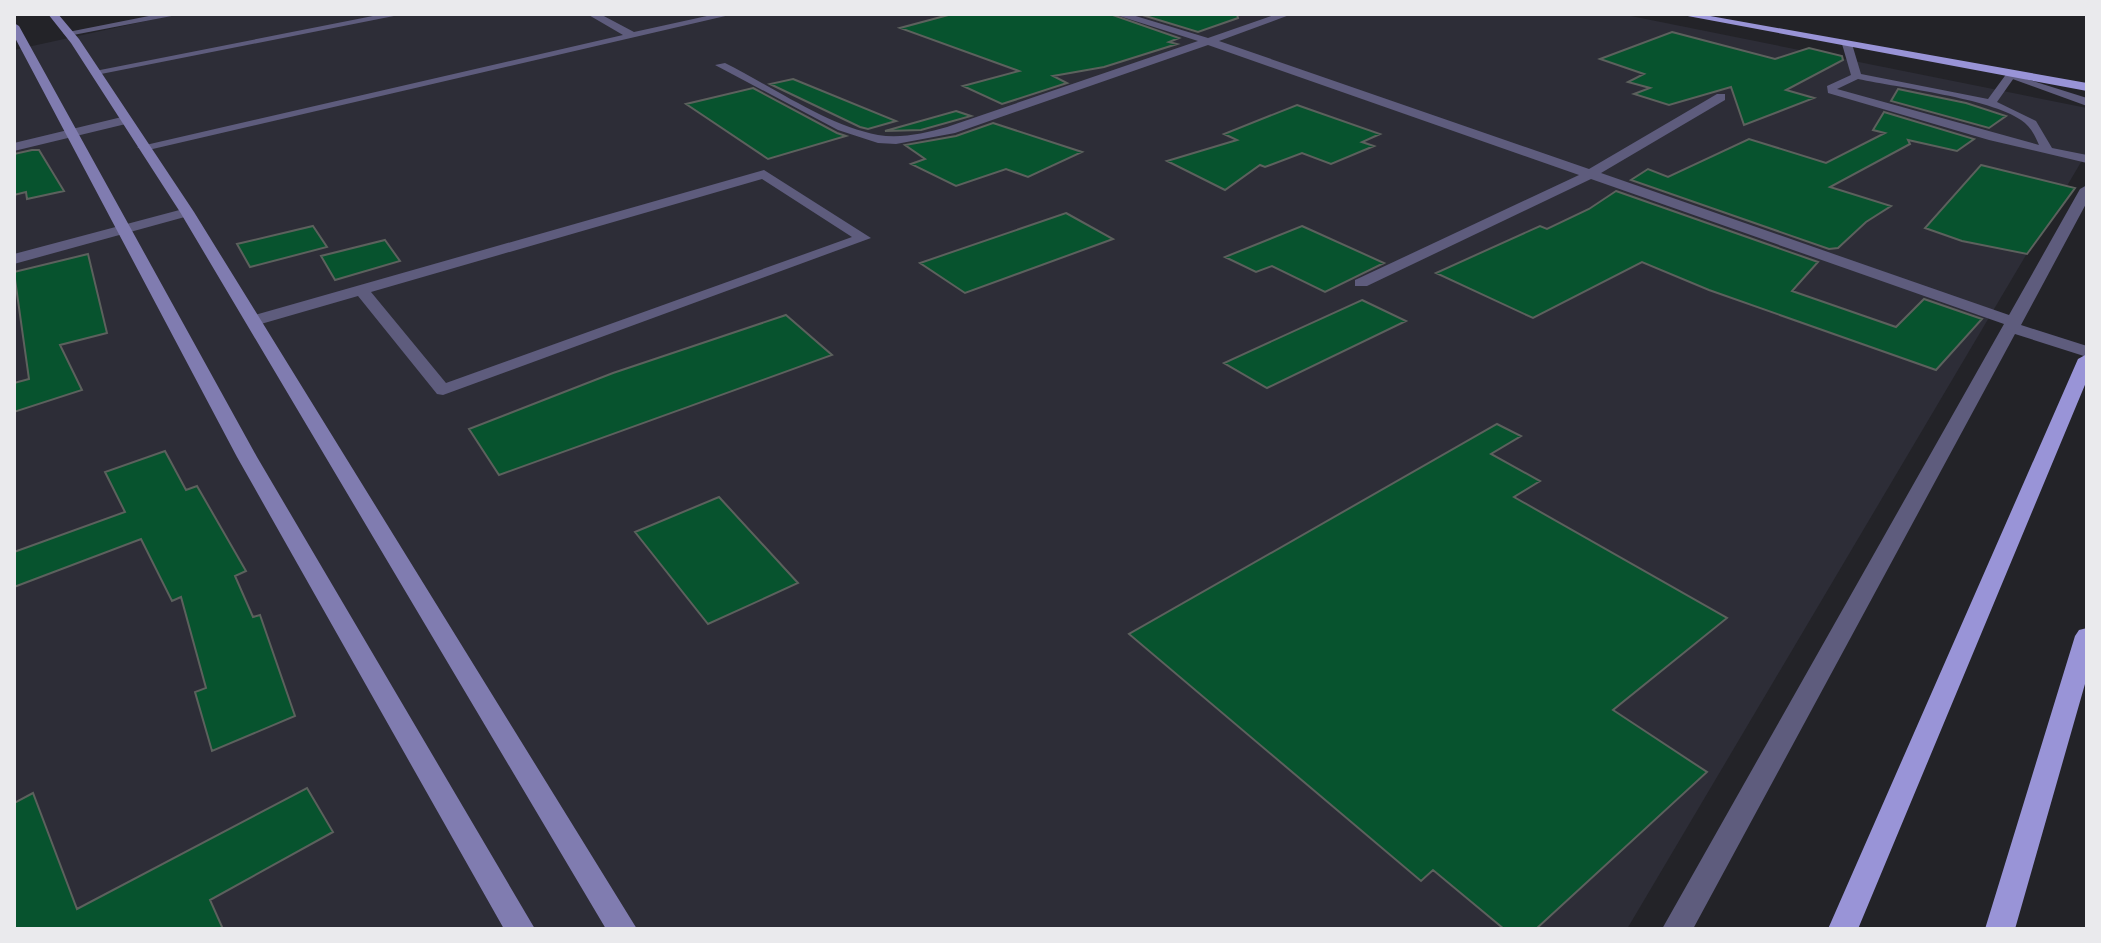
<svg xmlns="http://www.w3.org/2000/svg" width="2101" height="943" font-family="'DejaVu Sans',sans-serif">
	<style>
		.built { fill: #2d2d37 }
		.building { fill: #07532e; stroke: #5c615d; stroke-width: 2 }
		.lines { fill: none; stroke-linecap: round; stroke-linejoin: round }
		.lane { fill: #5e5c7d; fill-rule: evenodd }
		.street { fill: #5e5c7d; fill-rule: evenodd }
		.secondary { fill: #807cb0; fill-rule: evenodd }
		.primary { fill: #9994d7; fill-rule: evenodd }
	</style>
	<rect width="100%" height="100%" fill="#232328"/>
	<path class="built" d="M178,14H1621L2087,108V152L1627,929H14V50Z"/>
	<path class="building" d="M952,14H1110L1179,38L1169,42L1177,44L1104,67L1053,76L1067,83L1002,104L963,86L1019,71L900,28Z
		M1139,14H1237L1238,18L1198,32Z
		M1672,32L1775,59L1809,48L1842,56L1843,60L1786,90L1814,98L1744,125L1731,87L1669,105L1634,94L1650,88L1628,82L1644,74L1600,59Z
		M793,79L896,121L868,129L860,127L770,84Z
		M753,88L837,133L846,136L768,159L686,104Z
		M1898,89L1966,103L2006,116L1989,128L1891,101Z
		M1297,105L1380,134L1362,142L1374,146L1331,164L1302,153L1265,167L1260,165L1225,190L1167,161L1237,140L1224,134Z
		M956,111L971,116L921,130L885,131Z
		M1884,112L1974,139L1957,151L1908,140L1910,144L1830,187L1891,206L1866,222L1838,248L1829,249L1631,180L1648,169L1668,177L1749,139L1826,163L1885,133L1873,130Z
		M993,123L1082,152L1028,177L1006,169L956,186L911,164L925,159L905,145L956,136Z
		M32,150H39L64,191L27,199L26,192L14,195V154Z
		M1981,165L2075,188L2027,254L1962,241L1925,228Z
		M1616,191L1818,262L1792,291L1896,327L1924,299L1982,319L1936,370L1709,290L1642,262L1533,318L1436,273L1540,226L1547,229L1589,209Z
		M1066,213L1113,239L965,293L920,263Z
		M313,226L327,247L250,267L237,244Z
		M1302,226L1384,263L1325,292L1272,266L1256,272L1225,257Z
		M385,240L400,261L335,280L321,256Z
		M88,254L107,333L60,345L82,390L14,412V383L29,379L14,272Z
		M1362,300L1406,321L1267,388L1224,363Z
		M786,315L832,355L499,475L469,429L613,373Z
		M1497,424L1521,436L1491,454L1540,481L1514,497L1727,618L1613,710L1707,772L1536,929H1504L1433,870L1421,881L1129,634Z
		M165,451L186,490L197,486L246,571L235,576L253,617L260,615L295,716L212,751L195,692L206,688L181,597L172,601L141,539L14,587V552L125,512L105,472Z
		M719,497L798,583L708,624L635,532Z
		M307,788L333,832L210,900L223,929H14V803L33,793L77,909Z"/>
	<g class="lines">
		<path class="lane" d="M1847,41L1852,44L1861,74L1988,99L2007,73H2015L2016,75L1997,102L2036,121L2052,148L2087,155V163L1989,140L1828,93L1827,86L1851,75L1842,44ZM1858,79C1900,88 1989,98 2021,120C2030,126 2035,135 2039,145L1837,89Z"/>
		<path class="street" d="M159,14H182L68,36L63,33Z
			M383,14H404L96,75L90,72Z
			M587,14H600L634,32L716,14H734L144,151L137,147L623,35Z
			M1113,14H1129L1208,38L1277,14H1292L1219,41L1589,169L1717,94H1725V100L1601,173L2009,315L2080,189L2087,185V202L2021,325L2087,346V357L2015,334L1693,929H1662L2004,324L1591,179L1367,286H1355V280L1579,175L1208,45L955,133L896,144L878,143L838,130L715,65L725,63C771,86 828,126 878,135C901,139 925,133 947,127L1198,41Z
			M2007,73L2087,98V106L2007,77Z
			M126,116L132,120L130,123L14,151V143Z
			M764,170L871,238L443,395L437,394L358,296L254,326L246,321L248,317ZM762,179L852,237L446,383L371,292Z
			M187,208L192,209V215L14,264V254Z"/>
		<path class="secondary" d="M48,14H58L79,39L194,212L637,929H606L180,212L71,43Z
			M14,23L19,26L257,457L535,929H504L237,457L14,36Z"/>
		<path class="primary" d="M1677,14H1699L2087,83V91Z
			M2087,354V380L1858,929H1828L2078,359Z
			M2087,628V677L2015,929H1985L2075,636L2079,630Z"/>
	</g>
	<rect width="2101" height="943" fill="none" stroke="#eaeaed" stroke-width="32"/>
</svg>
